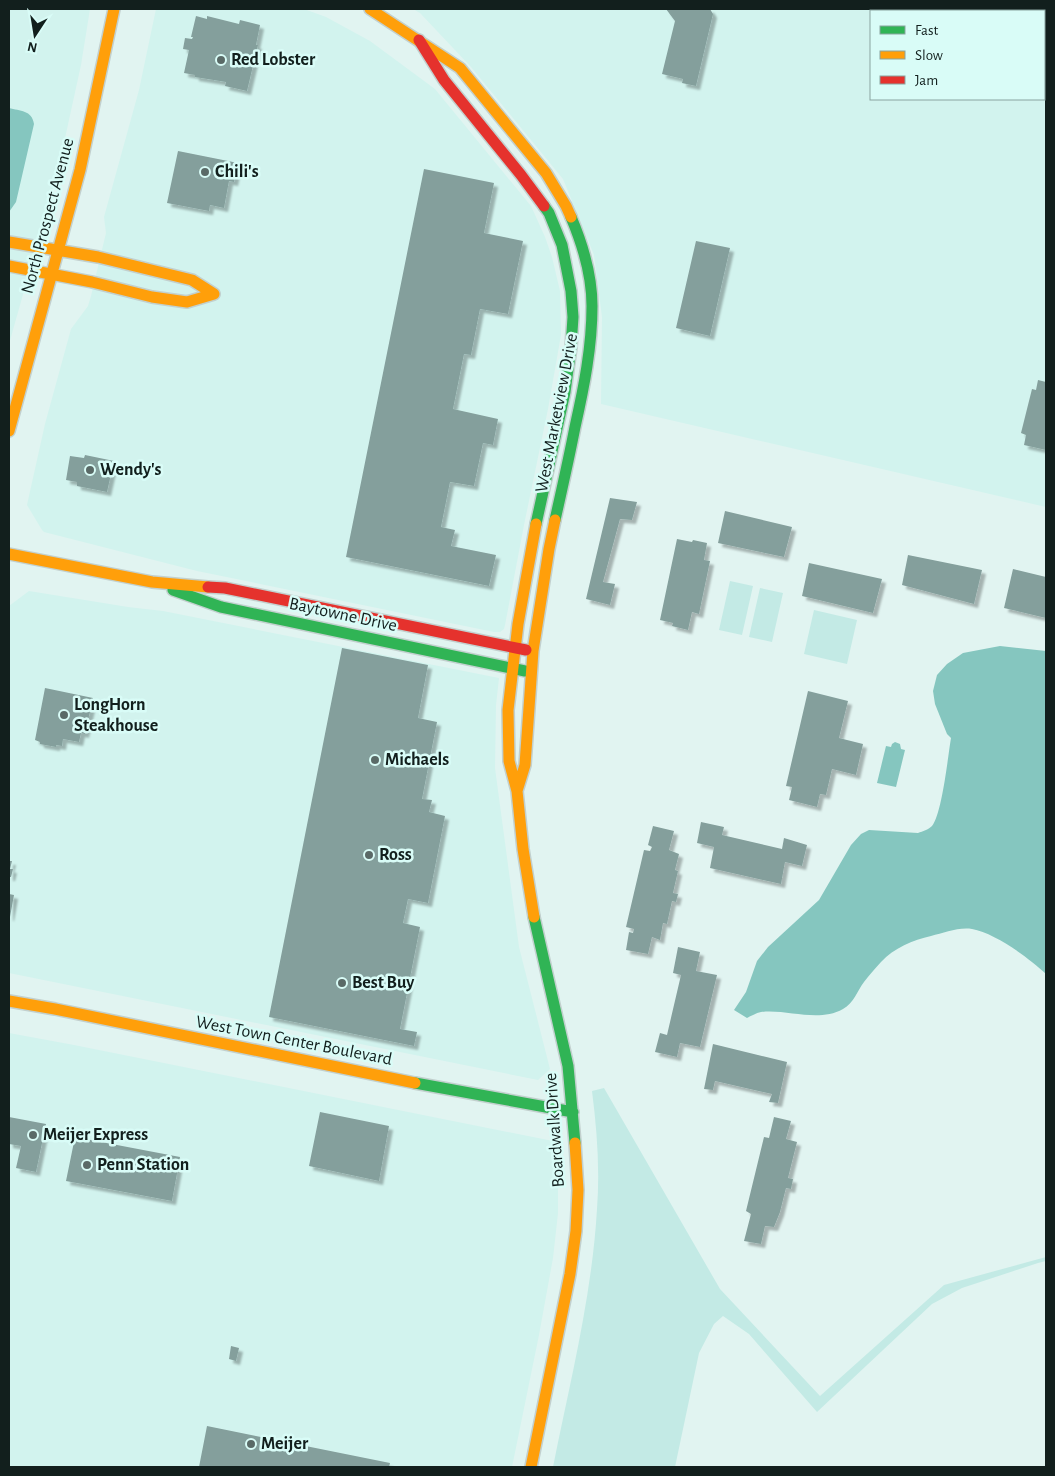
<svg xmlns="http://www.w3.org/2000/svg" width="1055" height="1476" font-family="'Alegreya Sans',sans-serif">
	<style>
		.built { fill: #d2f3ee; fill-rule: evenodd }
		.green { fill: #c3eae5 }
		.water { fill: #85c6bf }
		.building { fill: #849f9c; filter: url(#shadow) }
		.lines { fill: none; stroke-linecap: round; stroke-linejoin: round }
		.fast-casing { stroke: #c2d0ce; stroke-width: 14 }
		.slow-casing { stroke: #c2d0ce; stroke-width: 14 }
		.jam-casing { stroke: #c2d0ce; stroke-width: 14 }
		.fast { stroke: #30b455; stroke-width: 11 }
		.slow { stroke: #ff9f0a; stroke-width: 11 }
		.jam { stroke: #e5322d; stroke-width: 11 }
		.poi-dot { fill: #5a6a67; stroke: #d9fcf7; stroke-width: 2 }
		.labels { text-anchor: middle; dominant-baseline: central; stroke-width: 5; stroke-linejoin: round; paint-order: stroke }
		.poi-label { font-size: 18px; font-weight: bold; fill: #121f1d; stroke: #d9fcf7; text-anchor: start }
		.street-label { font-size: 18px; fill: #121f1d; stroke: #d9fcf7 }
	</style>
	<defs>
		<filter id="shadow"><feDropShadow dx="4" dy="4" stdDeviation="1" flood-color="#0004"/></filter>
	</defs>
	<rect width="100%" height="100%" fill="#e1f4f1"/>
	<path class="built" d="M9,9H90L81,65L60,161L50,199L9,344Z
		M156,9H304L326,17L370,41L435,89L531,206L545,237L552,257L560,291L561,335L548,409L524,525L505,625L504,629L500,632H494L197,571L44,532L42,530L27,505L45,424L71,329L88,306L91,296L106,233L104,217L139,90Z
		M413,9H1046V507L601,404L602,317L594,255L563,179L471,67L420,13ZM871,11H1044V99H871Z
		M29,591L128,607L163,611L499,678L496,705L495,768L519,947L550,1069L538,1080L9,973V606Z
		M9,1033L74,1045L558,1142V1213L553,1258L539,1335L512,1467H9Z"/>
	<path class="green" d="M730,581L753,586L742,635L719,630Z
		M760,588L783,593L772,642L749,637Z
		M814,610L857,620L847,664L804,654Z
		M604,1088L720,1289L820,1396L944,1285L1046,1257V1261L1038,1263L962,1288L932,1304L817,1412L749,1334L723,1316L714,1324L699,1353L675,1467H553C570,1382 592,1296 597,1209C600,1169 597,1130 592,1091Z"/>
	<path class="water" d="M9,108C20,111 32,110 34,124L16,202L9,212Z
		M1000,646L1046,651V974C1029,958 995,933 972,929C958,927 944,933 931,936C913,940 894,948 881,962C875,969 869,975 864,982C857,991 854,1003 843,1009C818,1023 788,1009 761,1012C756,1013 751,1016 747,1018L734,1010L746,992L757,961L768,947L819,900L851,845L861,834L869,830L918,833C923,831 928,830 932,826C942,814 948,756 951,738L947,734L935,704L933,691L937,675L947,664L963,653Z
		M895,742L900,744L901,749L905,750L896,787L877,783L886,746L891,747L892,744Z"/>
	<path class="building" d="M666,9H710L713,14L696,86L682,83L683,79L662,74L675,21Z
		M196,16L207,19V16L239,24L240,20L260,25L256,45H258L247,91L225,86L226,82L195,77V75L184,73L189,50L183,49L185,38L192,39L193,37H191Z
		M178,151L238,163L234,182L229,181L224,208L210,205L209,211L167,203Z
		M424,169L494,183L484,233L523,241L508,314L480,309L471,355L464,354L453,409L498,419L493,445L483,443L474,486L450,482L441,527L455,530L451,546L496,555L489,586L346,557Z
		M696,241L730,248L710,336L676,328Z
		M1038,380L1046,382V450L1024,445L1026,435L1021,433L1032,389L1036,390Z
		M85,455L114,461L107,492L77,486V482L66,480L70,456L84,458Z
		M610,498L637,502L632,520L620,519L603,582L615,584L610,605L586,599Z
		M725,511L792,527L784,557L718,543Z
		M677,539L692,542L693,540L707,543L704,560L710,561L699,614L692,612L688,630L672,626L673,623L660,620Z
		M908,555L982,570L974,604L902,585Z
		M809,563L882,579L873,613L802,596Z
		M1013,569L1046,577V618L1004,608Z
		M342,648L428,665L418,718L437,722L422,799L432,800L429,812L445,816L428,903L408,899L403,923L420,927L400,1029L417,1032L414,1046L269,1017Z
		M45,688L93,698L85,734L81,733L79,742L63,739L62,746L56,745V747L40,744V742L35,740Z
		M808,691L848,701L839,738L863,744L856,775L832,769L826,795L820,794L817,807L789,800L792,787L786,786Z
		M701,822L724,827L722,835L782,849L784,838L807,845L802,866L785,862L781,884L710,868L714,847L697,843Z
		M653,826L674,831L669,850L679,854L675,870L678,871L673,893L678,894L676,902L672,901L667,924L663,923L660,940L652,937L648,954L626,950L629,932L633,933L634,929L626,927L644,850L650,851L652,847L648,845Z
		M9,861H12L10,869H13L11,877H9Z
		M9,894L14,895L10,917H9Z
		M678,947L700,952L696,971L717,975L700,1047L680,1043L677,1057L655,1052L660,1033L667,1035L681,975L673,973Z
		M713,1044L787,1062L778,1103L769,1102L772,1094L715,1081L713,1090L704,1089Z
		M320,1112L389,1126L379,1181L309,1166Z
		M9,1117L46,1124L36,1172L16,1168L21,1146L9,1144Z
		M774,1117L791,1121L786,1139L797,1142L788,1178L793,1179L791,1189L786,1188L780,1212L774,1227L765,1226L761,1244L744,1241L751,1214L746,1211L764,1137L769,1138Z
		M75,1137L180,1157L172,1201L66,1181Z
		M231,1346L239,1348L236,1361L229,1359Z
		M207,1426L390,1463L389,1467H199Z"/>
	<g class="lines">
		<g class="fast-casing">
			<path id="fast" d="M555,520C562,489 569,458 575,427C584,387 592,347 592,306C592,277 582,243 571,217
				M536,524L565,392L571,347L573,317L571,291L562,245L549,213L544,206
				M173,590L221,607L525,671
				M534,917L568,1066L575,1143
				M415,1083L573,1112"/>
		</g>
		<g class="slow-casing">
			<path id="slow" d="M370,9L460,68L546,173L566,206L571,217
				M9,242L98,257L192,280L214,294
				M9,266L92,282L152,297L187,302L214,294
				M9,431L80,170L114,9
				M9,554L152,582L208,587
				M517,791L525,765L533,651L549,549L555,520
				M534,917L523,849L517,791L509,761L508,710L518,624L536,524
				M9,1001L55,1009L415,1083
				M531,1467L570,1274L576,1231L578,1190L575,1143"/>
		</g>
		<g class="jam-casing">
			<path id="jam" d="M419,40L444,80L521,175L544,206
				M208,587L225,588L526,650"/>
		</g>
		<use href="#fast" class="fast"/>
		<use href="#slow" class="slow"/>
		<use href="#jam" class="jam"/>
	</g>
	<g class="poi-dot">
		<circle cx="221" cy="60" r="5"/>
		<circle cx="205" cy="172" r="5"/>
		<circle cx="90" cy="470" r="5"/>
		<circle cx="64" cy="715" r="5"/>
		<circle cx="375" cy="760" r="5"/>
		<circle cx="369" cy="855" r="5"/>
		<circle cx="342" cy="983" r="5"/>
		<circle cx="33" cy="1135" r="5"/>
		<circle cx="87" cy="1165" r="5"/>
		<circle cx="251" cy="1444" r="5"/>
	</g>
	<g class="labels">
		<g class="poi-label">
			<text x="231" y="60">Red Lobster</text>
			<text x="215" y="172">Chili's</text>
			<text x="100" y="470">Wendy's</text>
			<text x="74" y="705">LongHorn<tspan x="74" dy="21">Steakhouse</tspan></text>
			<text x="385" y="760">Michaels</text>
			<text x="379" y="855">Ross</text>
			<text x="352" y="983">Best Buy</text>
			<text x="43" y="1135">Meijer Express</text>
			<text x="97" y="1165">Penn Station</text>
			<text x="261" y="1444">Meijer</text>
		</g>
		<g class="street-label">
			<text transform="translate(48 216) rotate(-75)">North Prospect Avenue</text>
			<text transform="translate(557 413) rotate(-79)">West Marketview Drive</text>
			<text transform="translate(343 615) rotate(12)">Baytowne Drive</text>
			<text transform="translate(294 1041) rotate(11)">West Town Center Boulevard</text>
			<text transform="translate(555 1130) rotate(-94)">Boardwalk Drive</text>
		</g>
	</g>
	<rect width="1055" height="1476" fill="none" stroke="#121f1d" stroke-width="20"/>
	<rect x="870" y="10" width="175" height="90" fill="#d9fcf7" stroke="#89a4a0"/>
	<rect x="880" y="26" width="25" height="8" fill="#30b455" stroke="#89a4a0"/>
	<text x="915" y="35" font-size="15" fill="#121f1d">Fast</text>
	<rect x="880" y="51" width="25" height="8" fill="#ff9f0a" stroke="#89a4a0"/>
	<text x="915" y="60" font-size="15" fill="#121f1d">Slow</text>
	<rect x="880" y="76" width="25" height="8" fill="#e5322d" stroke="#89a4a0"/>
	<text x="915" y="85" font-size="15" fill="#121f1d">Jam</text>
	<g transform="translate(35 35) rotate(192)" stroke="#d9fcf7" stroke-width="4" paint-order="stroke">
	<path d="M0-4L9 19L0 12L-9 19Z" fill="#121f1d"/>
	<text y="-8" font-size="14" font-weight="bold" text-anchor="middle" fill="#121f1d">N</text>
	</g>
</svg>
